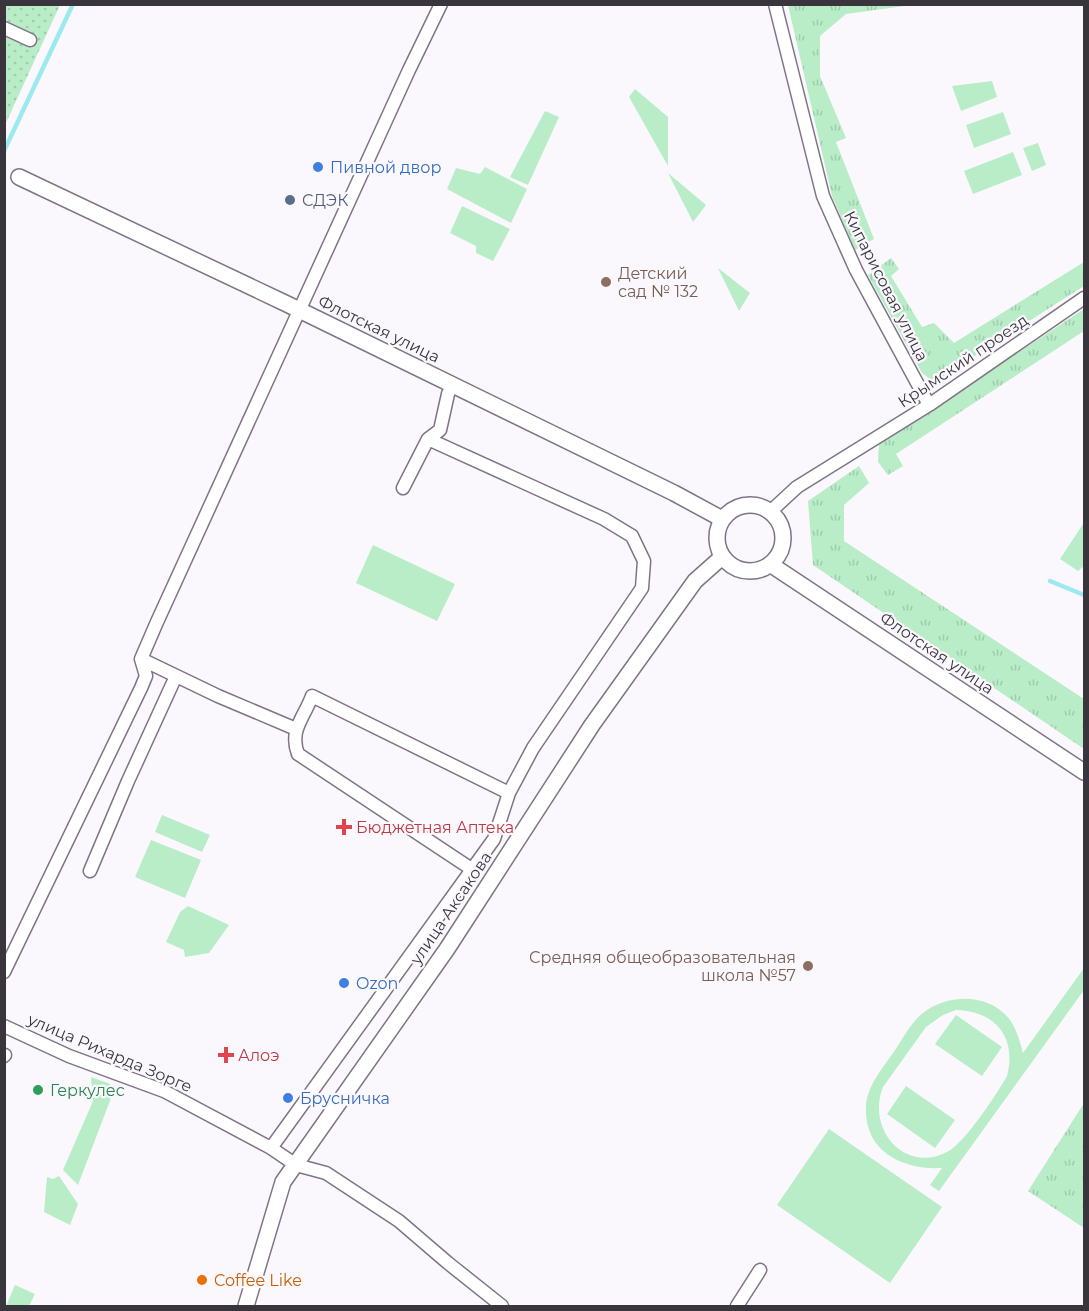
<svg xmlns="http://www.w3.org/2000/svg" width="1089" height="1311" font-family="Montserrat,sans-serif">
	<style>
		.grass { fill: url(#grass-tufts) }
		.park { fill: #b8edc7; fill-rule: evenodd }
		.garden { fill: url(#garden-dots) }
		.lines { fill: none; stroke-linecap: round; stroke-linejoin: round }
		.stream { stroke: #9ce9f0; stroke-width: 4.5 }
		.minor-casing { stroke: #807387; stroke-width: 15 }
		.tertiary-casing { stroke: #807387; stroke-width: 18 }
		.minor { stroke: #fff; stroke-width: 12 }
		.tertiary { stroke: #fff; stroke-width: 15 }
		.shop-dot { fill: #3f7fe0; stroke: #fbf8fd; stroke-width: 2 }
		.service-dot { fill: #5c6f8a; stroke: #fbf8fd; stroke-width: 2 }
		.education-dot { fill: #8d6e63; stroke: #fbf8fd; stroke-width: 2 }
		.health-dot { fill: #e0444e; stroke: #fbf8fd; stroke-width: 2 }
		.leisure-dot { fill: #2e9e5b; stroke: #fbf8fd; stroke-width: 2 }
		.food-dot { fill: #e8710a; stroke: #fbf8fd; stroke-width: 2 }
		.labels { text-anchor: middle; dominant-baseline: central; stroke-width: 4.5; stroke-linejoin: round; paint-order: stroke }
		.shop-label { font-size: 16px; fill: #366cbe; stroke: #fbf8fd; text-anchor: start }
		.service-label { font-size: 16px; fill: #4e5e75; stroke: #fbf8fd; text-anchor: start }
		.education-label { font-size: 16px; fill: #785e54; stroke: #fbf8fd; text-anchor: start }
		.street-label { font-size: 16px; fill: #3a353d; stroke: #fbf8fd }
		.health-label { font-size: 16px; fill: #be3a42; stroke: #fbf8fd; text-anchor: start }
		.leisure-label { font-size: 16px; fill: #27864d; stroke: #fbf8fd; text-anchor: start }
		.food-label { font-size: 16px; fill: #c56008; stroke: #fbf8fd; text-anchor: start }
	</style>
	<defs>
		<pattern id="grass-tufts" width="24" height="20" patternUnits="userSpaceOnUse" patternTransform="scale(1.5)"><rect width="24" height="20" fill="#b8edc7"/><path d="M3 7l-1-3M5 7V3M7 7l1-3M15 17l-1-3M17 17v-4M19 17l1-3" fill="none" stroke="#9fccac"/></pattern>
		<pattern id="garden-dots" width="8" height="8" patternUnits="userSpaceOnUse" patternTransform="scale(1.5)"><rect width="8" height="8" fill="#b8edc7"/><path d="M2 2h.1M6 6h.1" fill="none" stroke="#9fccac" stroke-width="1.8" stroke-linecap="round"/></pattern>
	</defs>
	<rect width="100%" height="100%" fill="#fbf8fd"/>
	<path class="grass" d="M788,5H912L846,14L820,36V76L846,138L836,142L874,239L855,250L832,196Z
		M891,258L899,269L891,276L922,327L934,323L954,343L1084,262V286L934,382L922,373L868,275Z
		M1084,309V331L896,454L903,466L888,475L878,462L879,444Z
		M859,466L869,483L844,505V541L1084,699V749L813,565L808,501Z
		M1084,1103V1228L1028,1191Z"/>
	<path class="park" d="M992,81L997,97L961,111L952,86Z
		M635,89L668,117V166L629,97Z
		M545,111L559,117L528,185L510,177Z
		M1003,112L1011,134L974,148L966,125Z
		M1038,143L1046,165L1032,171L1023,148Z
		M1013,152L1022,175L973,194L964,171Z
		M485,167L527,189L511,223L447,189L456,168L480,174Z
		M668,173L706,205L693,222Z
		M462,206L510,229L493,261L476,253V246L450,233Z
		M718,268L750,293L739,311Z
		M1083,524L1084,566L1078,571L1060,559Z
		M373,545L455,584L437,621L356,583Z
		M162,815L210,835L202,852L155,832Z
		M151,840L201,860L185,898L135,877Z
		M188,906L229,925L209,953L185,957L184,950L166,942L180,912Z
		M1084,968V990L939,1191L930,1185L942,1168C902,1170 863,1151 866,1105C868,1085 882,1069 893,1053C902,1040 911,1022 923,1013C948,993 990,993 1010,1020C1017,1030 1020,1042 1023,1053ZM956,1010C996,1011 1017,1038 1007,1076C997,1094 964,1144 947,1152C905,1174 866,1129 883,1087L926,1027L943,1015Z
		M956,1015L1002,1047L982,1076L935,1044Z
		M91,1077L110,1084L111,1098L78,1185L63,1170L93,1101Z
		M906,1086L955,1120L935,1148L887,1114Z
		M829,1129L942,1207L890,1283L777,1205Z
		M59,1176L78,1204L70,1225L44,1212L47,1177L53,1179Z
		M15,1285L35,1294L29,1306H6Z"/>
	<path class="garden" d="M5,5H60L5,125Z"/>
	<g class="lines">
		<path class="stream" d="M4,151L73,4
			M1050,581L1084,595"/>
		<g class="minor-casing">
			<path id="minor" d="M775,4L823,196L856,270L929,405
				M4,28L30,40
				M428,439L440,430L448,394L452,385
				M770,512L797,487L929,405L1084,298
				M141,659L218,696L296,729
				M473,870L298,754C289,730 304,718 312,696L509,793
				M90,871L128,781L176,676
				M4,972L141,688L146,676L141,659L157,622L409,70L441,4
				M4,1026L69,1056L164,1091L271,1148L296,1165L326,1173L399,1221L448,1263L502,1306
				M4,1056L5,1055
				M271,1148L494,839L509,793L533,748L642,588L644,561L632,536L604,519L428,439L403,488
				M737,1306L760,1270"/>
		</g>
		<g class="tertiary-casing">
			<path id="tertiary" d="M19,177L287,304L674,493L722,519
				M717 538a33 33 0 1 1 66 0a33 33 0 1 1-66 0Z
				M770,564L1084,772
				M246,1306L283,1182L447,949L592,725L695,581L722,557"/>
		</g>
		<use href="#minor" class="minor"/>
		<use href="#tertiary" class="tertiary"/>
	</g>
	<g class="shop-dot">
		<circle cx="318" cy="167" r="6"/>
		<circle cx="344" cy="983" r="6"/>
		<circle cx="288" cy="1098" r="6"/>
	</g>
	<circle class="service-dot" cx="290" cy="200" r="6"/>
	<g class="education-dot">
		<circle cx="606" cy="282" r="6"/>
		<circle cx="808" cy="966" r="6"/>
	</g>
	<g class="health-dot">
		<path d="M341 818h6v6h6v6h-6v6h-6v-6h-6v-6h6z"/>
		<path d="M223 1046h6v6h6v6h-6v6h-6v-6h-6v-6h6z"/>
	</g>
	<circle class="leisure-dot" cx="38" cy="1090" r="6"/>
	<circle class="food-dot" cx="202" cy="1280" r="6"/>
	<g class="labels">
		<g class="shop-label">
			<text x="330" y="167">Пивной двор</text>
			<text x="356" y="983">Ozon</text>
			<text x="300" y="1098">Брусничка</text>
		</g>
		<g class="service-label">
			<text x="302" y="200">СДЭК</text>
		</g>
		<g class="education-label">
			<text x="618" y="273">Детский<tspan x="618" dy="18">сад № 132</tspan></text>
			<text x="796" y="957" text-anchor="end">Средняя общеобразовательная<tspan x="796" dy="18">школа №57</tspan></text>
		</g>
		<g class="street-label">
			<text transform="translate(886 286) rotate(63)">Кипарисовая улица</text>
			<text transform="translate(379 329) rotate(26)">Флотская улица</text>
			<text transform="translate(963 361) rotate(-34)">Крымский проезд</text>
			<text transform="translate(937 653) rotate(34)">Флотская улица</text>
			<text transform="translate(451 908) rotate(-56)">улица Аксакова</text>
			<text transform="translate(110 1053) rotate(23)">улица Рихарда Зорге</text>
		</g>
		<g class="health-label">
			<text x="356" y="827">Бюджетная Аптека</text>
			<text x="238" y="1055">Алоэ</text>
		</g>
		<g class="leisure-label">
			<text x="50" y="1090">Геркулес</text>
		</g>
		<g class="food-label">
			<text x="214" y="1280">Coffee Like</text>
		</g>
	</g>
	<rect width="1089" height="1311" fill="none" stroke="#3a353d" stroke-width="12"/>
</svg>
